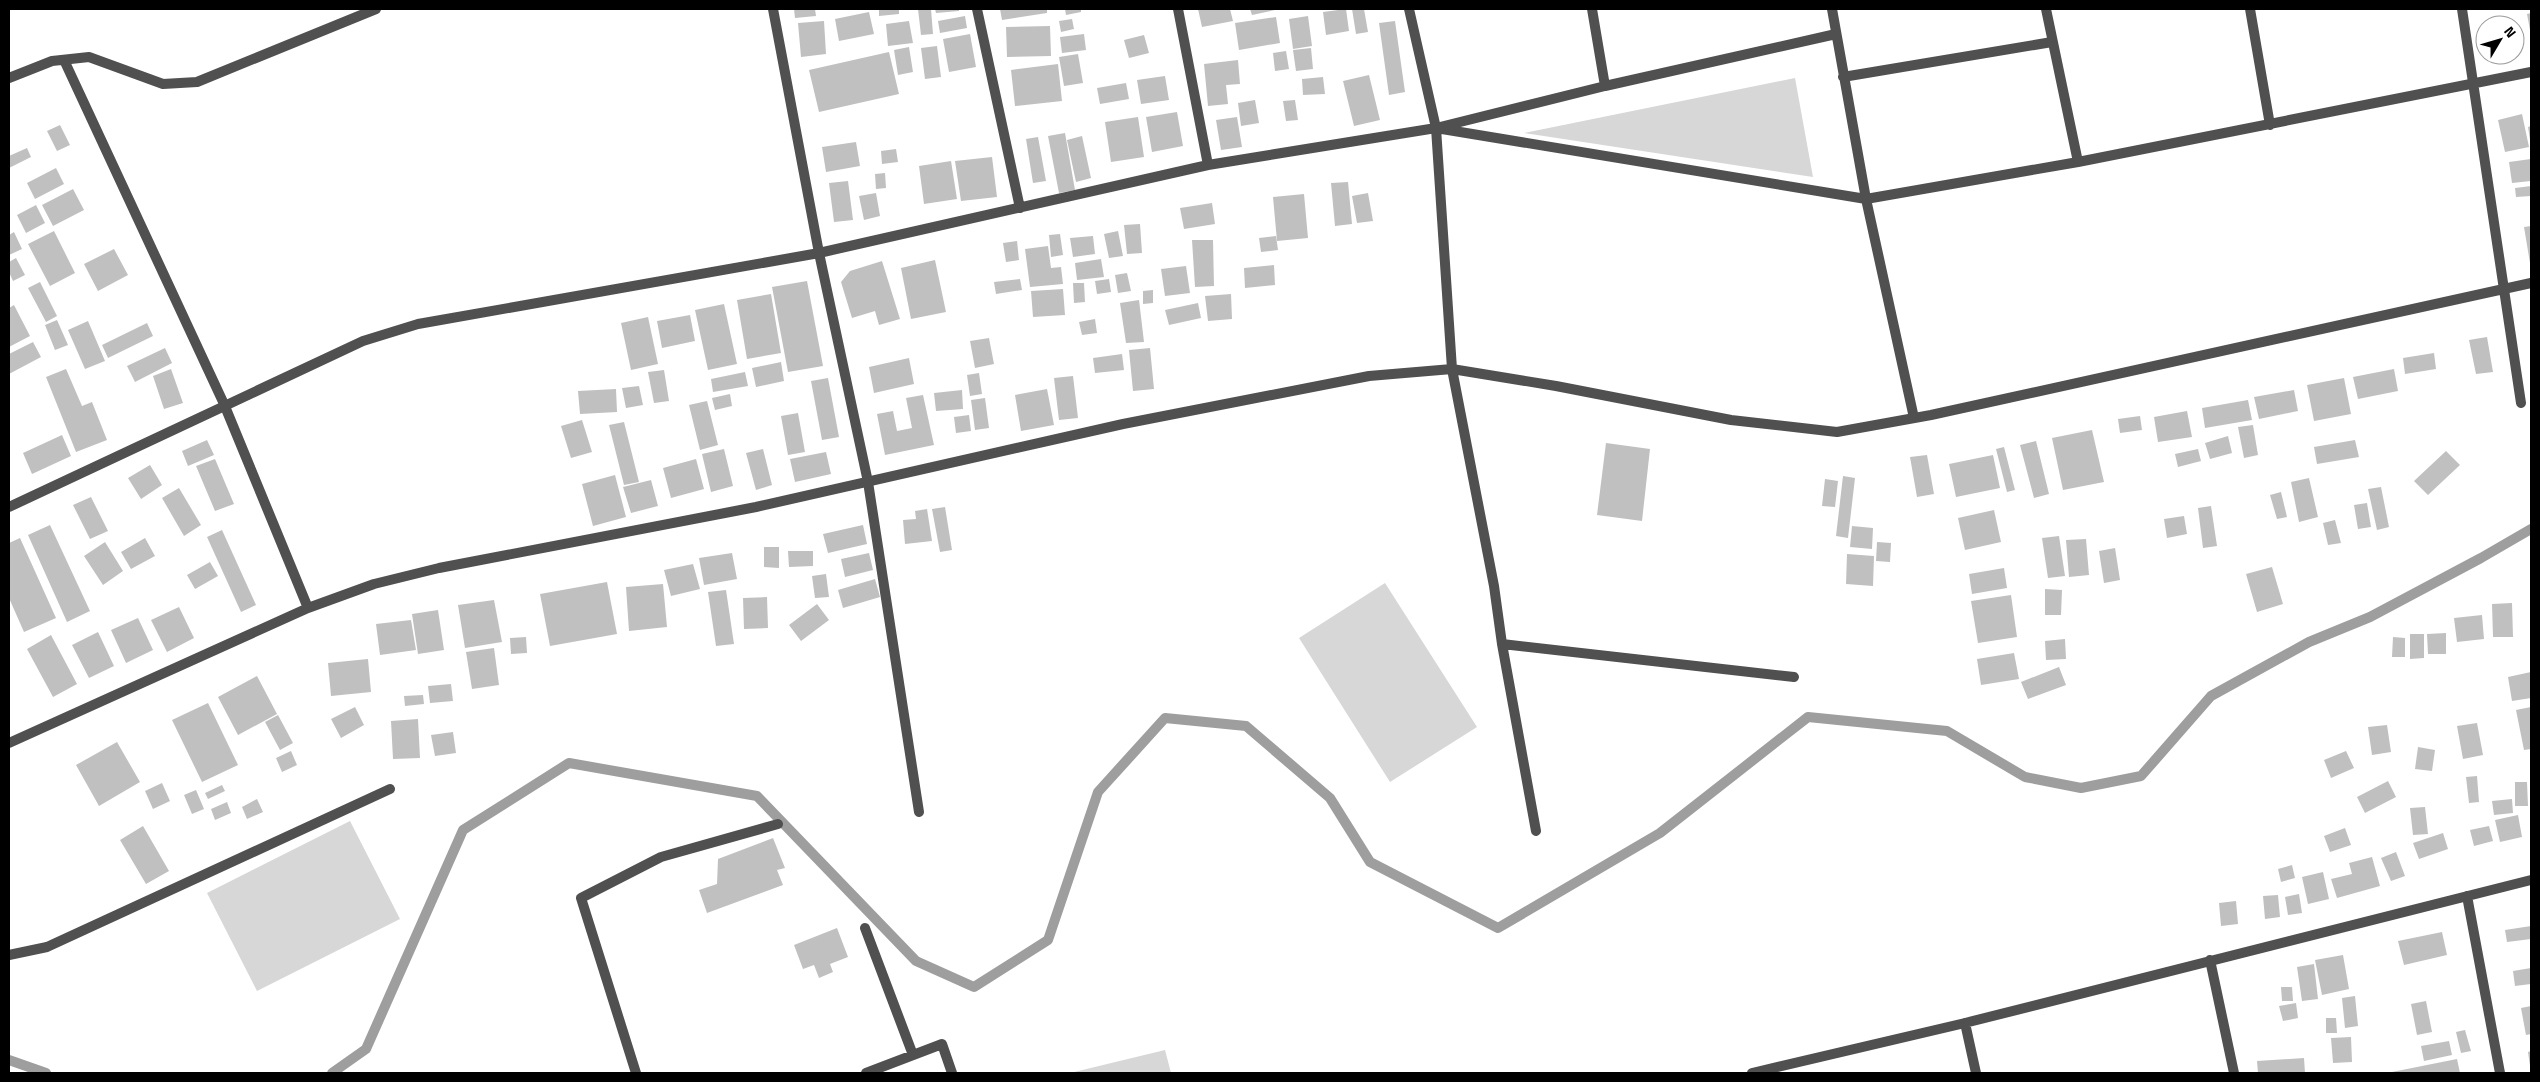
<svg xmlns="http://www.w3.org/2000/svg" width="2540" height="1082" font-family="'Titillium Web',sans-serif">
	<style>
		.green { fill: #d7d7d7 }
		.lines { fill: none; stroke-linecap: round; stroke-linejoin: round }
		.stream { stroke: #9e9e9e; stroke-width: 10 }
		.building { fill: #c0c0c0 }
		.street { stroke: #505050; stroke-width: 10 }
	</style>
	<rect width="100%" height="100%" fill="#fff"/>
	<path class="green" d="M1795,78L1813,177L1524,133Z
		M1385,583L1477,727L1390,782L1299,638Z
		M350,821L400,919L257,991L207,893Z
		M1165,1050L1171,1073H1070Z"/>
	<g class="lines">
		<path class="stream" d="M9,1060L46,1073
			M332,1073L366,1049L463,830L569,763L757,796L916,961L974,987L1048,940L1098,792L1165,718L1246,726L1330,798L1370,862L1498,928L1660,833L1808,717L1947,731L2025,777L2081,788L2141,776L2211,696L2309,642L2370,617L2481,558L2531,529"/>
	</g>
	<path class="building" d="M794,9H815L816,16L795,18Z
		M879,9H899V14L879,16Z
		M918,9H931L933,34L921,35Z
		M935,9H959V11L936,13Z
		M1000,9H1047V13L1002,20Z
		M1065,9H1081V12L1066,15Z
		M1198,9H1230L1233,21L1202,27Z
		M1250,9H1275V10L1252,15Z
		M1346,9L1349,31L1326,35L1323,12Z
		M1352,9H1364L1368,32L1356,34Z
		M869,12L874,34L839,41L835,19Z
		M2531,13V30H2530L2527,14Z
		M965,16L967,28L940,33L938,21Z
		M1308,16L1312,46L1293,49L1289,19Z
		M1276,17L1280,43L1239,50L1235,23Z
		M1072,19L1074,29L1061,32L1059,21Z
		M824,21L826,54L801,57L798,23Z
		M909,21L913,43L888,46L886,24Z
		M1395,21L1405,92L1389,95L1379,23Z
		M1050,26L1051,56L1007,57L1006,27Z
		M970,34L976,67L949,72L943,39Z
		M1084,34L1086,50L1062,53L1060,37Z
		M1144,35L1149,53L1129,58L1124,40Z
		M937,46L941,77L925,79L921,48Z
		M909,47L913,72L898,75L894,50Z
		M1311,48L1313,69L1296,71L1293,50Z
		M1286,51L1289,69L1275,71L1273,53Z
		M889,52L899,94L819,112L809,70Z
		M1078,54L1083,83L1064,86L1059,57Z
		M2492,55H2513L2514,60L2493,63Z
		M1238,60L1240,84L1226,85L1228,104L1208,106L1204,64Z
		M1058,64L1062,101L1015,106L1011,70Z
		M1369,75L1380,120L1354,126L1343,81Z
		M1165,76L1169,100L1141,104L1137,80Z
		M1323,77L1325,94L1303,95L1302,79Z
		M1126,83L1129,99L1100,104L1097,88Z
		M1255,100L1259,123L1241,126L1238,103Z
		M1295,100L1298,120L1286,121L1283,101Z
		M1177,112L1183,146L1152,152L1146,117Z
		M2522,114L2529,147L2505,152L2498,120Z
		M1138,117L1144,157L1111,162L1105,122Z
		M1237,117L1242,147L1221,150L1216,120Z
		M60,125L70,145L57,151L47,131Z
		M2531,126V139L2530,140L2528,127Z
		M1065,133L1075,190L1059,193L1048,136Z
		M1082,136L1091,178L1076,182L1067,140Z
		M1038,137L1046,181L1033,183L1026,139Z
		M856,142L860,166L826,172L822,147Z
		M27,148L31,157L9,168V156Z
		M896,149L898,162L882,164L881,151Z
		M992,157L997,197L961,201L955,161Z
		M2531,159V181L2512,183L2509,162Z
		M951,161L957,199L924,204L919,166Z
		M56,168L64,184L35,199L27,183Z
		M885,173L886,188L876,189L875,174Z
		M848,181L853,220L834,222L829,183Z
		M1348,182L1352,224L1335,226L1331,183Z
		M2531,186V196L2516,197L2515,188Z
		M73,189L84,210L53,226L42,205Z
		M876,193L880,216L864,220L859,196Z
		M1368,193L1373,221L1357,223L1352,196Z
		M1304,194L1308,238L1277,241L1273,197Z
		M1212,203L1215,224L1184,229L1180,208Z
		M36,205L45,223L26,233L17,215Z
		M1140,224L1142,253L1127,254L1124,225Z
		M2531,226V263H2530L2524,227Z
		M54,231L75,273L50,286L28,244Z
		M1118,231L1123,256L1109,258L1104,234Z
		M14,232L22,249L9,255V235Z
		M1060,234L1063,255L1051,257L1049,235Z
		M1093,236L1095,254L1073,257L1070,238Z
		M1276,236L1278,250L1261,252L1259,238Z
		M1192,240H1213L1214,286L1195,287Z
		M1017,241L1019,260L1006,262L1003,243Z
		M1048,246L1051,268L1061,267L1063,284L1030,287L1025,249Z
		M114,249L128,275L98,291L84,264Z
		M16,258L25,275L13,281L9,272V262Z
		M1101,259L1104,277L1077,280L1075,263Z
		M935,260L946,312L911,319L901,268Z
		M882,261L900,319L879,325L875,311L852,318L841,282L850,271Z
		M1274,265L1275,285L1245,288L1244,268Z
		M1186,266L1190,293L1165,296L1161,269Z
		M1127,273L1131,291L1118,293L1115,275Z
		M1020,279L1022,290L996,294L994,282Z
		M1109,279L1111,292L1097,294L1095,281Z
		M807,281L823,366L788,372L772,287Z
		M40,282L57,316L46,322L28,288Z
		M1073,283H1084L1085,302L1074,303Z
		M1063,289L1065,315L1033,317L1031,291Z
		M1153,290V303L1143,304V291Z
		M771,294L781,353L747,359L737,300Z
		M1231,294L1232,319L1208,321L1205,296Z
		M1139,300L1144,342L1126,343L1120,303Z
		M1198,303L1201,318L1169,325L1165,310Z
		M724,304L737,364L708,370L695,310Z
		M14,305L30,336L9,347V308Z
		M690,315L695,341L662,348L657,321Z
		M648,317L658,364L631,370L621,323Z
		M1095,319L1097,333L1082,335L1079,322Z
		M57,320L68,345L55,350L45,325Z
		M88,321L105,361L85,369L68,330Z
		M147,323L153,336L108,358L102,345Z
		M2487,337L2493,372L2476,374L2469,340Z
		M989,338L994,364L975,368L970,341Z
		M33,342L41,357L9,374V354Z
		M165,348L172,363L135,382L127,366Z
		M1150,348L1154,389L1133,391L1129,350Z
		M2434,353L2436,369L2405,374L2403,358Z
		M1122,354L1124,370L1095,373L1093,358Z
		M909,358L914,384L874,393L869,367Z
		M781,362L784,381L756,387L752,368Z
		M66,369L82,406L92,402L107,440L76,452L46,377Z
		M171,369L183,403L164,409L153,376Z
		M2394,369L2398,391L2358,399L2353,377Z
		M664,370L669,401L654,403L648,372Z
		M745,372L748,386L713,392L711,379Z
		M979,373L982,394L970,396L967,375Z
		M1073,376L1078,418L1059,420L1054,378Z
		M828,378L839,437L822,440L811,381Z
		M2344,378L2351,414L2314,421L2307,385Z
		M639,386L643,405L626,408L622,388Z
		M616,389L617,412L580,414L578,391Z
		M1047,389L1054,425L1021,431L1015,395Z
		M962,390L963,409L936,411L934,393Z
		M2294,390L2298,411L2259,419L2254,397Z
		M730,394L732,406L715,410L712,398Z
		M923,395L934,445L885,455L877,414L893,411L897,431L912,428L906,398Z
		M985,398L989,428L975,430L971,400Z
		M2248,400L2252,420L2205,428L2202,408Z
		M707,401L718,445L700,450L689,405Z
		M2187,411L2192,437L2158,442L2154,417Z
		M798,413L805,452L788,455L781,416Z
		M969,415L971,431L956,433L954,417Z
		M2140,416L2142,430L2120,433L2118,419Z
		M582,420L592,452L571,458L561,426Z
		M624,422L639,482L624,485L609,425Z
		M2253,425L2258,455L2244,458L2238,427Z
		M2092,430L2104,482L2063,490L2052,438Z
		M62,435L71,456L32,474L23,453Z
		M2228,436L2232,453L2210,459L2205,443Z
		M207,440L214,455L188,466L182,451Z
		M2355,440L2359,457L2317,464L2314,447Z
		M2036,441L2049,494L2034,498L2020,445Z
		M1606,443L1650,449L1642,521L1597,515Z
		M2004,447L2015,490L2007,492L1996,449Z
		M724,449L733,486L711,492L702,454Z
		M763,449L772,485L756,490L746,453Z
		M2198,449L2201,461L2178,467L2175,454Z
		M2446,451L2460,465L2428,495L2414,481Z
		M826,452L831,474L795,482L790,459Z
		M1927,455L1934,494L1917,497L1910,457Z
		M1993,455L2000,488L1956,497L1949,464Z
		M215,459L234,504L215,511L196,466Z
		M696,459L704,489L671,498L663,468Z
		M150,465L162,485L141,499L128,478Z
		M615,475L626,517L593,526L582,484Z
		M1843,476L1855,478L1848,538L1836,536Z
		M2309,478L2318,517L2299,522L2291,482Z
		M1825,479L1838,481L1835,507L1822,506Z
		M651,480L658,506L631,513L623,487Z
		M2381,487L2389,527L2377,530L2368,489Z
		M179,488L201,525L184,536L162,498Z
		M2281,492L2287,517L2277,519L2270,495Z
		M91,497L108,531L90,539L73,505Z
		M2367,503L2371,527L2358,529L2354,505Z
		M2211,506L2217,546L2203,548L2198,508Z
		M945,507L952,550L940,552L932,509Z
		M927,509L932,541L905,544L903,520L916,519L915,511Z
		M1994,510L2001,542L1965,550L1958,518Z
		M2184,516L2187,534L2167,538L2164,519Z
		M2335,520L2341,543L2328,545L2323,523Z
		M50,525L90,611L67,622L28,535Z
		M863,525L867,544L828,553L823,534Z
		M1852,526L1873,528L1872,549L1850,547Z
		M222,530L256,605L241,612L207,537Z
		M2059,536L2065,576L2048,578L2042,538Z
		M20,538L56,618L24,632L9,598V543Z
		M145,538L155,556L131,569L121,552Z
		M2086,539L2089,575L2069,577L2066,540Z
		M105,542L123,571L103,585L84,556Z
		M1877,542L1891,543L1890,562L1876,561Z
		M764,547H779V568L764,567Z
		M2115,548L2120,580L2104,583L2099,551Z
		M788,551H813V566L789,567Z
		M732,553L737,579L704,585L699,558Z
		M869,553L873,570L845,577L841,559Z
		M1847,554L1874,556L1873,586L1846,584Z
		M210,562L218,576L195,589L187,575Z
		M693,564L700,589L671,596L664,570Z
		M2272,567L2283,604L2257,612L2246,574Z
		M2004,568L2007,588L1972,594L1969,574Z
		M826,574L829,597L815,598L812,576Z
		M875,579L880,597L843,608L838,590Z
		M607,582L617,634L550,646L540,594Z
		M663,584L667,627L629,631L626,587Z
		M2045,589L2062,590L2061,615H2045Z
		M726,590L734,644L716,646L708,592Z
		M2011,595L2017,637L1978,643L1971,601Z
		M767,597L768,628L744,629L743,598Z
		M494,600L502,642L465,648L458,605Z
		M2512,603L2513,637H2493L2492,604Z
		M817,604L829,620L801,641L789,625Z
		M179,607L194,638L167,652L151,620Z
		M438,610L444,650L418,654L412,614Z
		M2482,615L2484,639L2457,642L2454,618Z
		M138,618L153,650L126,663L111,630Z
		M411,620L416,650L380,655L376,624Z
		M98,632L114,666L89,678L72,645Z
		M2446,633V654H2428L2427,634Z
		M2410,634H2424V658L2410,659Z
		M51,635L77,684L53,697L27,649Z
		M526,637L527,653L511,654L510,638Z
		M2393,637L2405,638V657H2392Z
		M2065,639L2066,659L2046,660L2045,641Z
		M494,648L499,685L472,689L466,652Z
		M2014,653L2019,679L1981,685L1977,659Z
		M368,659L371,692L331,696L328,663Z
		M2059,667L2066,685L2028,699L2021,682Z
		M2531,672V698L2512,701L2508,677Z
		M257,676L277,714L238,735L218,697Z
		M451,684L453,701L430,703L428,686Z
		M423,695L424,704L405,706L404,696Z
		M208,703L238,765L202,782L172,720Z
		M355,707L364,725L341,738L331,719Z
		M2531,707V749L2524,750L2516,710Z
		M278,715L293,743L280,750L265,722Z
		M418,719L420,758L393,759L391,721Z
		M2477,723L2483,755L2463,759L2457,726Z
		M2387,725L2391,752L2372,755L2368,727Z
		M453,732L456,753L435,756L431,735Z
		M117,742L140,782L99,806L76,765Z
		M2418,747L2435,750L2432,771L2415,769Z
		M291,751L297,765L282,772L276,758Z
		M2346,751L2354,768L2331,778L2324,760Z
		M2477,776L2479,802L2469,803L2466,777Z
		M2388,781L2396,797L2365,813L2357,797Z
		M2515,782H2527L2528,806H2515Z
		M162,783L170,801L153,809L145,791Z
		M222,785L225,791L208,799L205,793Z
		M196,790L204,809L192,814L184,795Z
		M257,799L263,812L247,819L242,807Z
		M2512,799L2513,813L2494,815L2492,801Z
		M227,802L231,813L215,820L211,809Z
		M2425,807L2428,834L2413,835L2410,808Z
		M2518,815L2522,837L2500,842L2495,820Z
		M143,826L169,871L146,884L120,840Z
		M2489,826L2493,841L2474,846L2470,830Z
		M2345,828L2351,845L2330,852L2324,836Z
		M2443,833L2448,849L2419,859L2413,843Z
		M773,838L785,868L777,870L783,885L707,913L699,890L717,884L718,859Z
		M2396,852L2405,876L2391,881L2381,858Z
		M2372,857L2380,886L2337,898L2331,879L2352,874L2349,863Z
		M2292,865L2295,878L2281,882L2278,869Z
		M2323,872L2329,899L2308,904L2302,877Z
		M2299,894L2302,913L2288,915L2285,897Z
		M2278,895L2280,917L2265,919L2263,896Z
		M2236,901L2238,924L2221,926L2219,903Z
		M2531,926V939L2507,942L2505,930Z
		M837,928L848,957L830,964L833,972L819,978L814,965L803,969L794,945Z
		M2442,932L2447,955L2404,965L2398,941Z
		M2343,955L2349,989L2322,995L2315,960Z
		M2314,964L2318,999L2302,1001L2297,967Z
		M2531,968V984L2515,986L2513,971Z
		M2281,987H2292L2293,1001H2282Z
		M2355,996L2358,1026L2345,1028L2342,998Z
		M2426,1001L2432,1032L2417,1035L2411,1004Z
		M2296,1003L2298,1018L2283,1021L2279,1006Z
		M2531,1006V1034L2526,1035L2521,1008Z
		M2326,1018H2336L2337,1033H2326Z
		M2465,1030L2471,1051L2461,1053L2456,1032Z
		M2351,1037L2352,1062L2333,1063L2331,1038Z
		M2449,1041L2452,1055L2424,1061L2421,1046Z
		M2531,1051V1066H2530L2528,1052Z
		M2304,1058L2305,1073H2258L2257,1061Z
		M2457,1059L2460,1073H2392V1072Z"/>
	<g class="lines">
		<path class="street" d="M773,9L819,253L868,482L919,812
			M977,9L1020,208
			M1178,9L1208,165
			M1409,9L1436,128L1452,369L1494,586L1502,644L1536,831
			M1592,9L1605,86
			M1832,9L1866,199L1914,418
			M2046,9L2078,162
			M2250,9L2270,125
			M2462,9L2521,403
			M64,60L224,404L308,608
			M1843,77L2052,42
			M9,78L52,61L89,57L163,84L197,82L376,9
			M1440,127L1605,86L1836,34
			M9,507L363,341L418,324L819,253L1208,165L1436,128L1866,199L2078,162L2531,72
			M1502,644L1794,677
			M9,743L308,608L374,584L439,568L756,507L1123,424L1369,376L1452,369L1556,386L1731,420L1837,432L1931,415L2531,283
			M2467,896L2500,1073
			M865,928L913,1055
			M9,955L47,947L390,789
			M2210,960L2234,1073
			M1965,1023L1976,1073
			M636,1073L581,898L661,857L778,824
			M866,1073L942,1044L952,1073
			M1752,1073L1965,1023L2531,880"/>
	</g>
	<rect width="2540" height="1082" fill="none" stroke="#000000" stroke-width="20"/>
	<g transform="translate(2500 40) rotate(52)"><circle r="24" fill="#ffffff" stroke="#999999"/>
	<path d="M0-4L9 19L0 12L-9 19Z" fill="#000000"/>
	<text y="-8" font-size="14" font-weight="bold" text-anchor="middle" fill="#000000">N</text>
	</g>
</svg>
